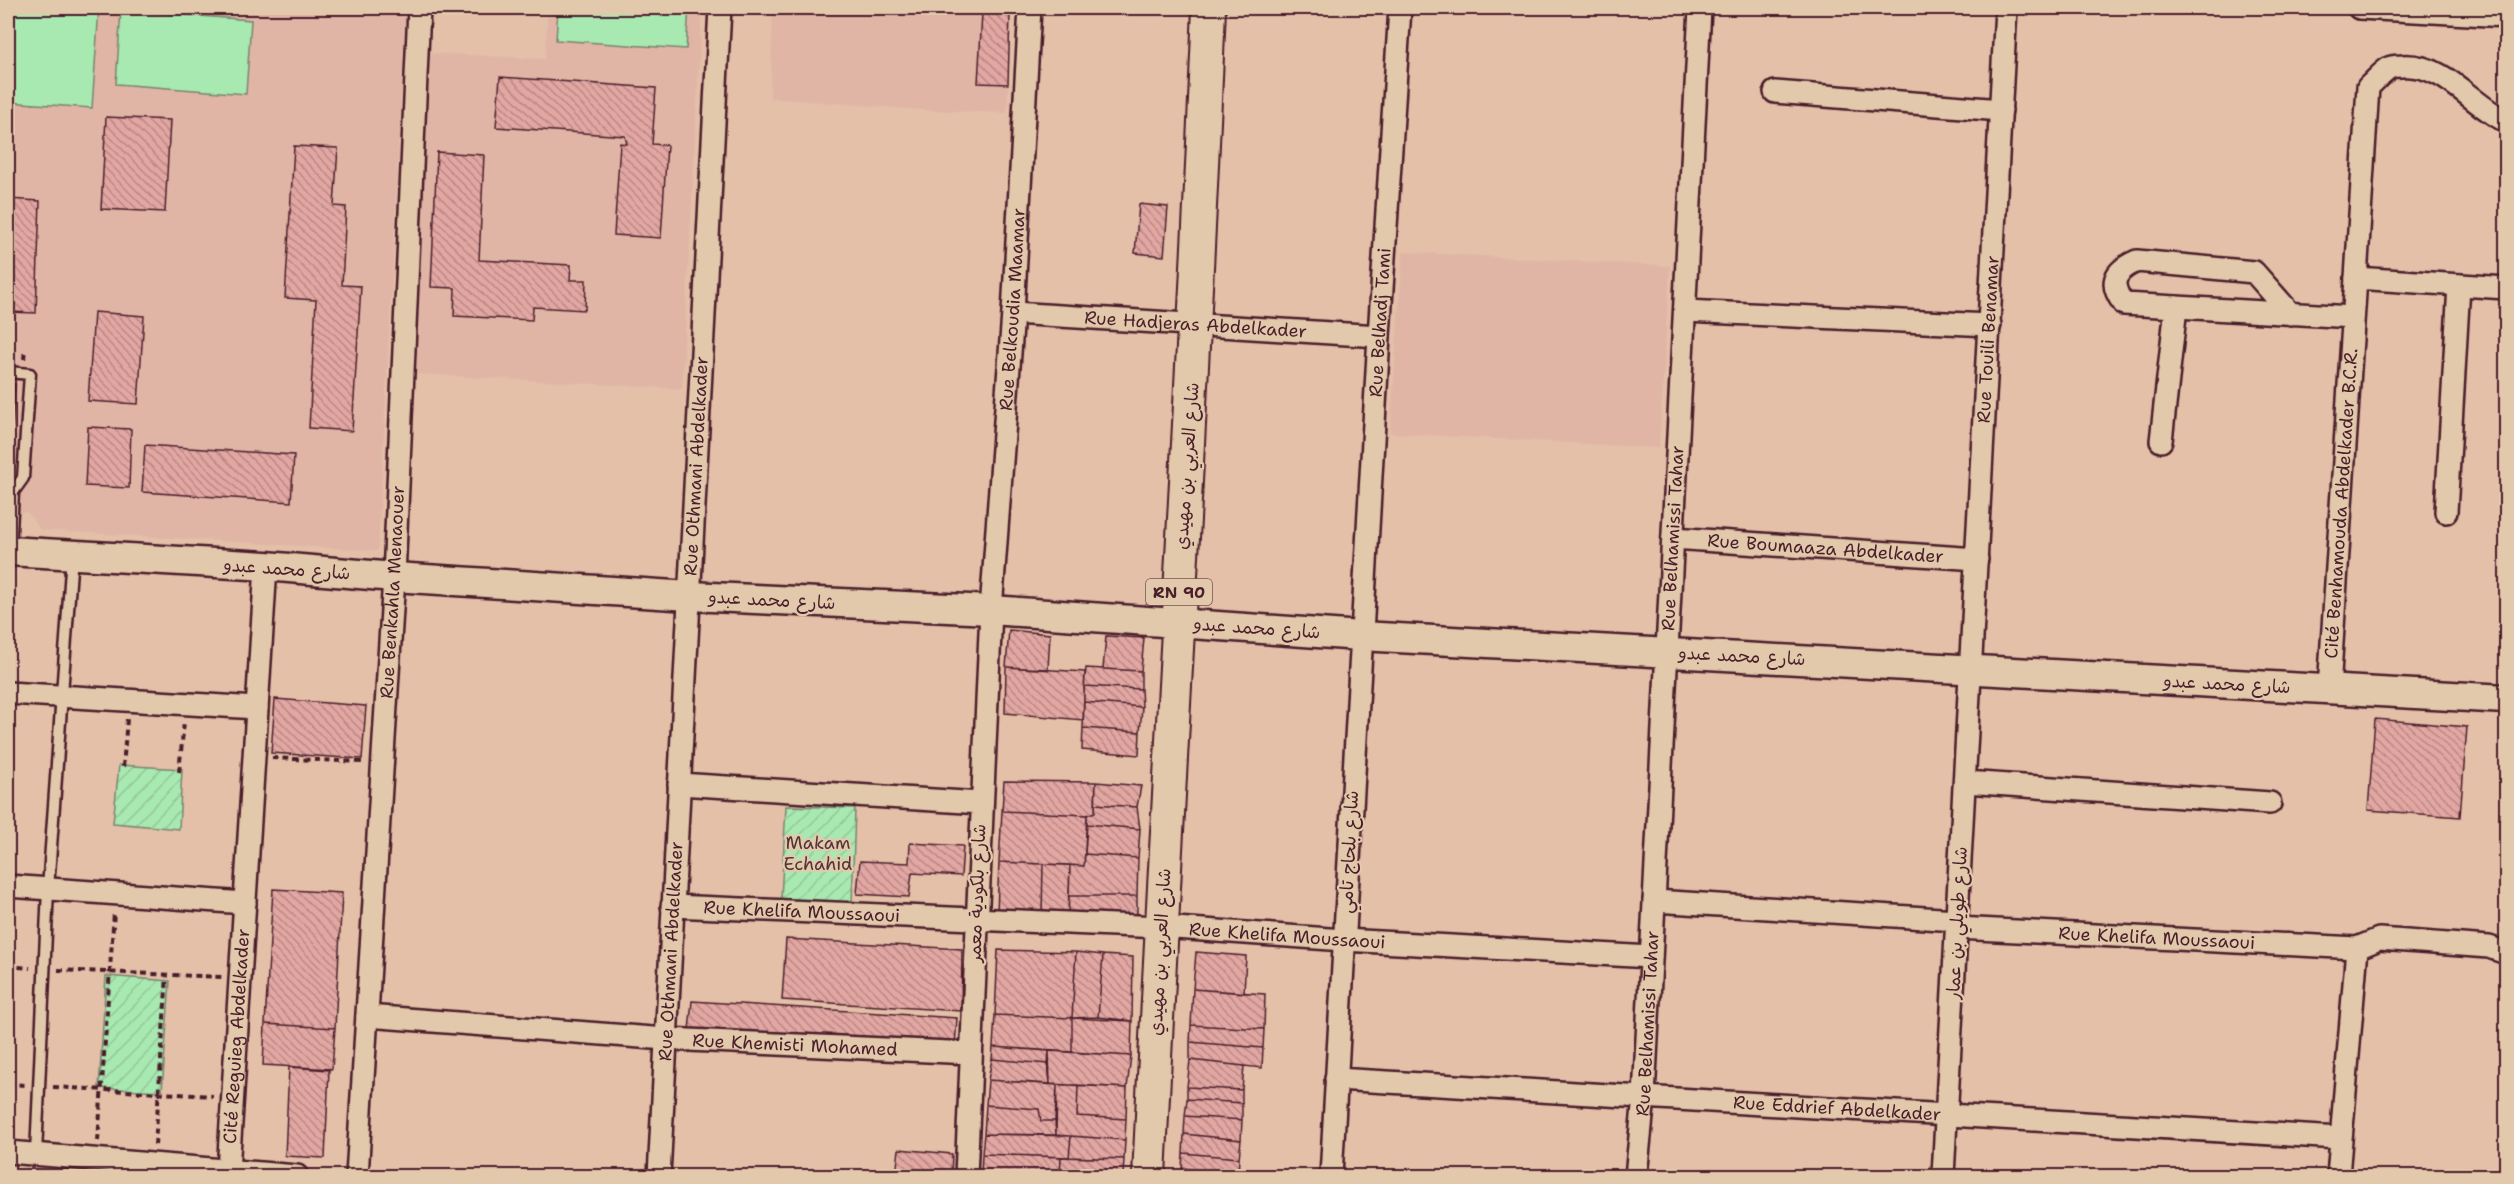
<svg xmlns="http://www.w3.org/2000/svg" width="2514" height="1184" font-family="'Shantell Sans','Playpen Sans Arabic',sans-serif">
	<style>
		.built { fill: #e0b5a5 }
		.garden { fill: url(#garden-furrows); stroke: #79846e; stroke-width: 1.5 }
		.pitch { fill: #a8e8b1; stroke: #79846e; stroke-width: 1.5 }
		.building { fill: url(#building-back-hatch); stroke: #4a1f2b; stroke-width: 1.5 }
		.lines { fill: none; stroke-linecap: round; stroke-linejoin: round }
		.lane-casing { stroke: #4a1f2b; stroke-width: 15 }
		.street-casing { stroke: #4a1f2b; stroke-width: 26 }
		.secondary-casing { stroke: #4a1f2b; stroke-width: 33 }
		.primary-casing { stroke: #4a1f2b; stroke-width: 36 }
		.path { stroke: #4a1f2b; stroke-width: 4; stroke-dasharray: 6 4.5; stroke-linecap: butt }
		.lane { stroke: #e3c9ab; stroke-width: 10 }
		.street { stroke: #e3c9ab; stroke-width: 21 }
		.secondary { stroke: #e3c9ab; stroke-width: 28 }
		.primary { stroke: #e3c9ab; stroke-width: 32 }
		.labels { text-anchor: middle; dominant-baseline: central; stroke-width: 4.5; stroke-linejoin: round; paint-order: stroke }
		.shield { fill: #e3c9ab; stroke: #785251; stroke-width: 1.5 }
		.shield-label { font-size: 16px; font-weight: bold; fill: #4a1f2b }
		.street-label { font-size: 18px; fill: #4a1f2b; stroke: #e3c9ab }
		.park-label { font-size: 18px; fill: #533338; stroke: #e3c9ab }
	</style>
	<defs>
		<pattern id="garden-furrows" width="10" height="10" patternUnits="userSpaceOnUse" patternTransform="scale(1.5)"><rect width="10" height="10" fill="#a8e8b1"/><path d="M-1 1l2-2M0 10L10 0M9 11l2-2" fill="none" stroke="#92c798"/></pattern>
		<pattern id="building-back-hatch" width="6" height="6" patternUnits="userSpaceOnUse" patternTransform="scale(1.5)"><rect width="6" height="6" fill="#e2a7a2"/><path d="M-1 5l2 2M0 0l6 6M5-1l2 2" fill="none" stroke="#b98784"/></pattern>
	</defs>
	<rect width="100%" height="100%" fill="#e4c0a9"/>
	<filter id="ink" filterUnits="userSpaceOnUse"><feTurbulence type="fractalNoise" baseFrequency=".0167" numOctaves="2"/><feDisplacementMap in="SourceGraphic" scale="12" xChannelSelector="R" yChannelSelector="G"/><feConvolveMatrix kernelMatrix="1 2 1 2 8 2 1 2 1" color-interpolation-filters="sRGB"/></filter>
	<g filter="url(#ink)">
		<path class="built" d="M8,8H406L378,551L40,530L28,513L8,511Z
			M548,8H702L682,389L414,374L430,53L545,59Z
			M773,8H1011L1007,113L921,110L770,98Z
			M1403,252L1670,266L1659,448L1390,433Z"/>
		<path class="garden" d="M119,765L182,769L179,829L113,823Z
			M786,806L855,808L852,904L781,899Z
			M106,976L170,981L162,1091L99,1088Z"/>
		<path class="pitch" d="M8,8H99L92,108L8,102Z
			M558,8H689L686,49L556,40Z
			M121,10L251,20L246,94L116,84Z"/>
		<path class="building" d="M982,13L1010,14L1008,84L978,83Z
			M500,77L656,88L652,144L667,145L661,238L614,235L620,143L627,144L625,136L496,127Z
			M106,117L170,120L165,212L101,209Z
			M294,146L338,148L334,206L346,207L342,285L361,286L352,431L309,428L316,300L285,298Z
			M437,152L484,155L479,260L571,265L570,280H586L585,310L533,307L532,320L454,316L455,288L431,287Z
			M8,199L40,201L36,313L8,312Z
			M1139,204L1168,207L1164,256L1135,253Z
			M94,312L144,316L138,404L88,401Z
			M8,384H15L12,432H8Z
			M88,427L131,429L129,488L85,486Z
			M145,445L294,455L291,502L142,492Z
			M1009,630L1050,634L1048,669L1006,667Z
			M1106,636L1144,638L1141,671L1103,669Z
			M1006,667L1085,672L1083,720L1005,713Z
			M1086,668L1141,671V689L1084,686Z
			M1084,686L1141,689L1142,707L1084,702Z
			M275,699L366,706L362,759L271,753Z
			M1084,702L1142,707L1140,732L1083,728Z
			M2375,719L2467,727L2460,817L2368,810Z
			M1083,728L1140,732L1139,755L1082,750Z
			M1004,781L1096,782L1095,812L1087,815L1002,811Z
			M1096,782L1141,786L1137,807L1095,804Z
			M1095,804L1137,807L1140,829L1087,824V815L1095,812Z
			M1002,811L1087,815L1084,866L999,862Z
			M1087,824L1140,829L1138,858L1085,854Z
			M910,843L963,846L961,876L912,873L909,897L857,894L860,861L909,863Z
			M1085,854L1138,858L1137,896H1069L1070,865L1084,866Z
			M999,862L1043,864L1042,915L997,913Z
			M1043,864L1070,865L1068,915H1042Z
			M273,889L342,893L335,1028L265,1024Z
			M1069,896H1137V916L1068,915Z
			M786,939L962,949L961,1011L782,1000Z
			M998,950L1076,952L1072,1018L995,1015Z
			M1076,952L1103,955L1098,1017L1072,1018Z
			M1196,952L1246,956L1244,993L1193,989Z
			M1103,955L1133,957L1132,1021L1098,1017Z
			M1193,989L1265,994L1264,1029L1191,1025Z
			M692,1001L957,1018L955,1046L689,1030Z
			M995,1015L1072,1018V1052L993,1047Z
			M1072,1018L1132,1021L1131,1056L1072,1052Z
			M265,1024L335,1028L332,1069L263,1065Z
			M1191,1025L1264,1029L1263,1048L1190,1042Z
			M1190,1042L1263,1048L1262,1068L1190,1060Z
			M993,1047L1049,1051L1048,1064L992,1059Z
			M1049,1051L1131,1056L1127,1088L1050,1084Z
			M992,1059L1048,1064L1050,1084L988,1080Z
			M1190,1060L1244,1066L1242,1090L1187,1087Z
			M289,1067L329,1070L325,1158L285,1156Z
			M988,1080L1057,1085L1055,1121H1041L1039,1109L986,1105Z
			M1057,1085H1078L1077,1116L1126,1119L1125,1140L1056,1135Z
			M1078,1085L1127,1088L1126,1119L1077,1116Z
			M1187,1087L1242,1090V1103L1187,1099Z
			M1187,1099L1242,1103V1120L1185,1116Z
			M986,1105L1039,1109L1041,1121H1055L1056,1135L984,1134Z
			M1185,1116L1242,1120L1241,1140L1184,1134Z
			M984,1134L1071,1136L1069,1157L982,1154Z
			M1184,1134L1241,1140L1239,1158L1183,1153Z
			M1071,1136L1125,1140L1124,1159L1069,1157Z
			M899,1149L952,1154L951,1176H896Z
			M1183,1153L1239,1158L1238,1176L1182,1168Z
			M982,1154L1061,1157L1060,1176H981Z
			M1061,1157L1124,1159L1123,1176H1060Z
			M1182,1168L1238,1176H1182Z"/>
		<g class="lines">
			<g class="lane-casing">
				<path id="lane" d="M8,372L30,374L23,478L13,492L10,551
					M36,1154L48,889L72,555"/>
			</g>
			<g class="street-casing">
				<g id="street">
					<path d="M2359,8L2506,16"/>
					<path d="M1775,92L2001,110"/>
					<path d="M2356,278L2368,87C2375,81 2381,73 2389,68C2392,66 2398,66 2402,66C2445,63 2471,105 2506,121"/>
					<path d="M1685,311L1990,325"/>
					<path id="s1" d="M1013,313L1379,336"/>
					<path d="M2291,314L2254,272L2137,261C2114,271 2108,283 2124,304L2353,317"/>
					<path d="M2161,441L2176,307"/>
					<path d="M2446,512L2459,285"/>
					<path id="s2" d="M1673,538L1977,559"/>
					<path id="s3" d="M2329,689L2356,278L2506,288"/>
					<path d="M8,693L257,708"/>
					<path d="M1965,782L2270,803"/>
					<path d="M679,784L981,803"/>
					<path d="M8,886L245,903"/>
					<path d="M1654,901L1957,920"/>
					<path id="s4" d="M672,906L1161,927L1344,940L1651,957"/>
					<path id="s5" d="M1957,928L2357,948L2379,939L2489,947L2506,953"/>
					<path id="s6" d="M367,1016L666,1039L971,1053"/>
					<path id="s7" d="M1336,1079L2340,1138"/>
					<path d="M8,1152L297,1176"/>
					<path id="s8" d="M228,1171L266,566"/>
					<path id="s9" d="M357,1176L394,577L419,8"/>
					<path id="s10" d="M659,1176L720,8"/>
					<path id="s11" d="M966,1176L991,610L1013,313L1030,8"/>
					<path id="s12" d="M1331,1176L1379,336L1400,8"/>
					<path id="s13" d="M1636,1176L1644,1097L1700,8"/>
					<path id="s14" d="M1943,1176L2006,8"/>
					<path d="M2338,1176L2357,948"/>
				</g>
			</g>
			<g class="secondary-casing">
				<path id="secondary" d="M8,551L266,566L394,577L690,596L991,610L1361,636L2506,699"/>
			</g>
			<g class="primary-casing">
				<path id="primary" d="M1149,1176C1168,787 1193,397 1209,8"/>
			</g>
			<path class="path" d="M24,359L25,349
				M272,758L363,762
				M123,767L127,719
				M179,772L184,722
				M8,966L30,968
				M58,970L222,977
				M8,1084L25,1085
				M53,1087L213,1096
				M98,1141L114,912
				M155,1145L167,975"/>
			<use href="#lane" class="lane"/>
			<use href="#street" class="street"/>
			<use href="#secondary" class="secondary"/>
			<use href="#primary" class="primary"/>
		</g>
	</g>
	<g class="labels">
		<rect class="shield" x="1146" y="579" width="66" height="26" rx="4.5"/>
		<g class="shield-label">
			<text x="1179" y="592">RN 90</text>
		</g>
		<g class="street-label">
			<text stroke="none"><textPath href="#s11" startOffset="868">Rue Belkoudia Maamar</textPath></text>
			<text stroke="none"><textPath href="#s12" startOffset="855">Rue Belhadj Tami</textPath></text>
			<text stroke="none"><textPath href="#s1" startOffset="183">Rue Hadjeras Abdelkader</textPath></text>
			<text stroke="none"><textPath href="#s14" startOffset="838">Rue Touili Benamar</textPath></text>
			<text stroke="none"><textPath href="#s10" startOffset="711">Rue Othmani Abdelkader</textPath></text>
			<text transform="translate(1187 466) rotate(-86)">شارع العربي بن مهيدي</text>
			<text stroke="none"><textPath href="#s3" startOffset="186">Cité Benhamouda Abdelkader B.C.R.</textPath></text>
			<text stroke="none"><textPath href="#s13" startOffset="639">Rue Belhamissi Tahar</textPath></text>
			<text stroke="none"><textPath href="#s2" startOffset="153">Rue Boumaaza Abdelkader</textPath></text>
			<text transform="translate(287 569) rotate(4)">شارع محمد عبدو</text>
			<text stroke="none"><textPath href="#s9" startOffset="585">Rue Benkahla Menaouer</textPath></text>
			<text transform="translate(772 600) rotate(3)">شارع محمد عبدو</text>
			<text transform="translate(1257 628) rotate(4)">شارع محمد عبدو</text>
			<text transform="translate(1742 656) rotate(3)">شارع محمد عبدو</text>
			<text transform="translate(2227 684) rotate(3)">شارع محمد عبدو</text>
			<text transform="translate(1349 852) rotate(-87)">شارع بلحاج تامي</text>
			<text transform="translate(977 893) rotate(-88)">شارع بلكودية معمر</text>
			<text stroke="none"><textPath href="#s4" startOffset="130">Rue Khelifa Moussaoui</textPath></text>
			<text transform="translate(1957 923) rotate(-87)">شارع طويلي بن عمار</text>
			<text stroke="none"><textPath href="#s4" startOffset="616">Rue Khelifa Moussaoui</textPath></text>
			<text stroke="none"><textPath href="#s5" startOffset="200">Rue Khelifa Moussaoui</textPath></text>
			<text stroke="none"><textPath href="#s10" startOffset="225">Rue Othmani Abdelkader</textPath></text>
			<text transform="translate(1160 952) rotate(-87)">شارع العربي بن مهيدي</text>
			<text stroke="none"><textPath href="#s13" startOffset="153">Rue Belhamissi Tahar</textPath></text>
			<text stroke="none"><textPath href="#s8" startOffset="135">Cité Reguieg Abdelkader</textPath></text>
			<text stroke="none"><textPath href="#s6" startOffset="429">Rue Khemisti Mohamed</textPath></text>
			<text stroke="none"><textPath href="#s7" startOffset="502">Rue Eddrief Abdelkader</textPath></text>
		</g>
		<g class="park-label">
			<text x="818" y="843">Makam<tspan x="818" dy="21">Echahid</tspan></text>
		</g>
	</g>
	<rect width="2514" height="1184" fill="none" stroke="#e3c9ab" stroke-width="30"/>
	<rect x="15" y="15" width="2484" height="1154" fill="none" stroke="#4a1f2b" stroke-width="2" filter="url(#ink)"/>
</svg>
